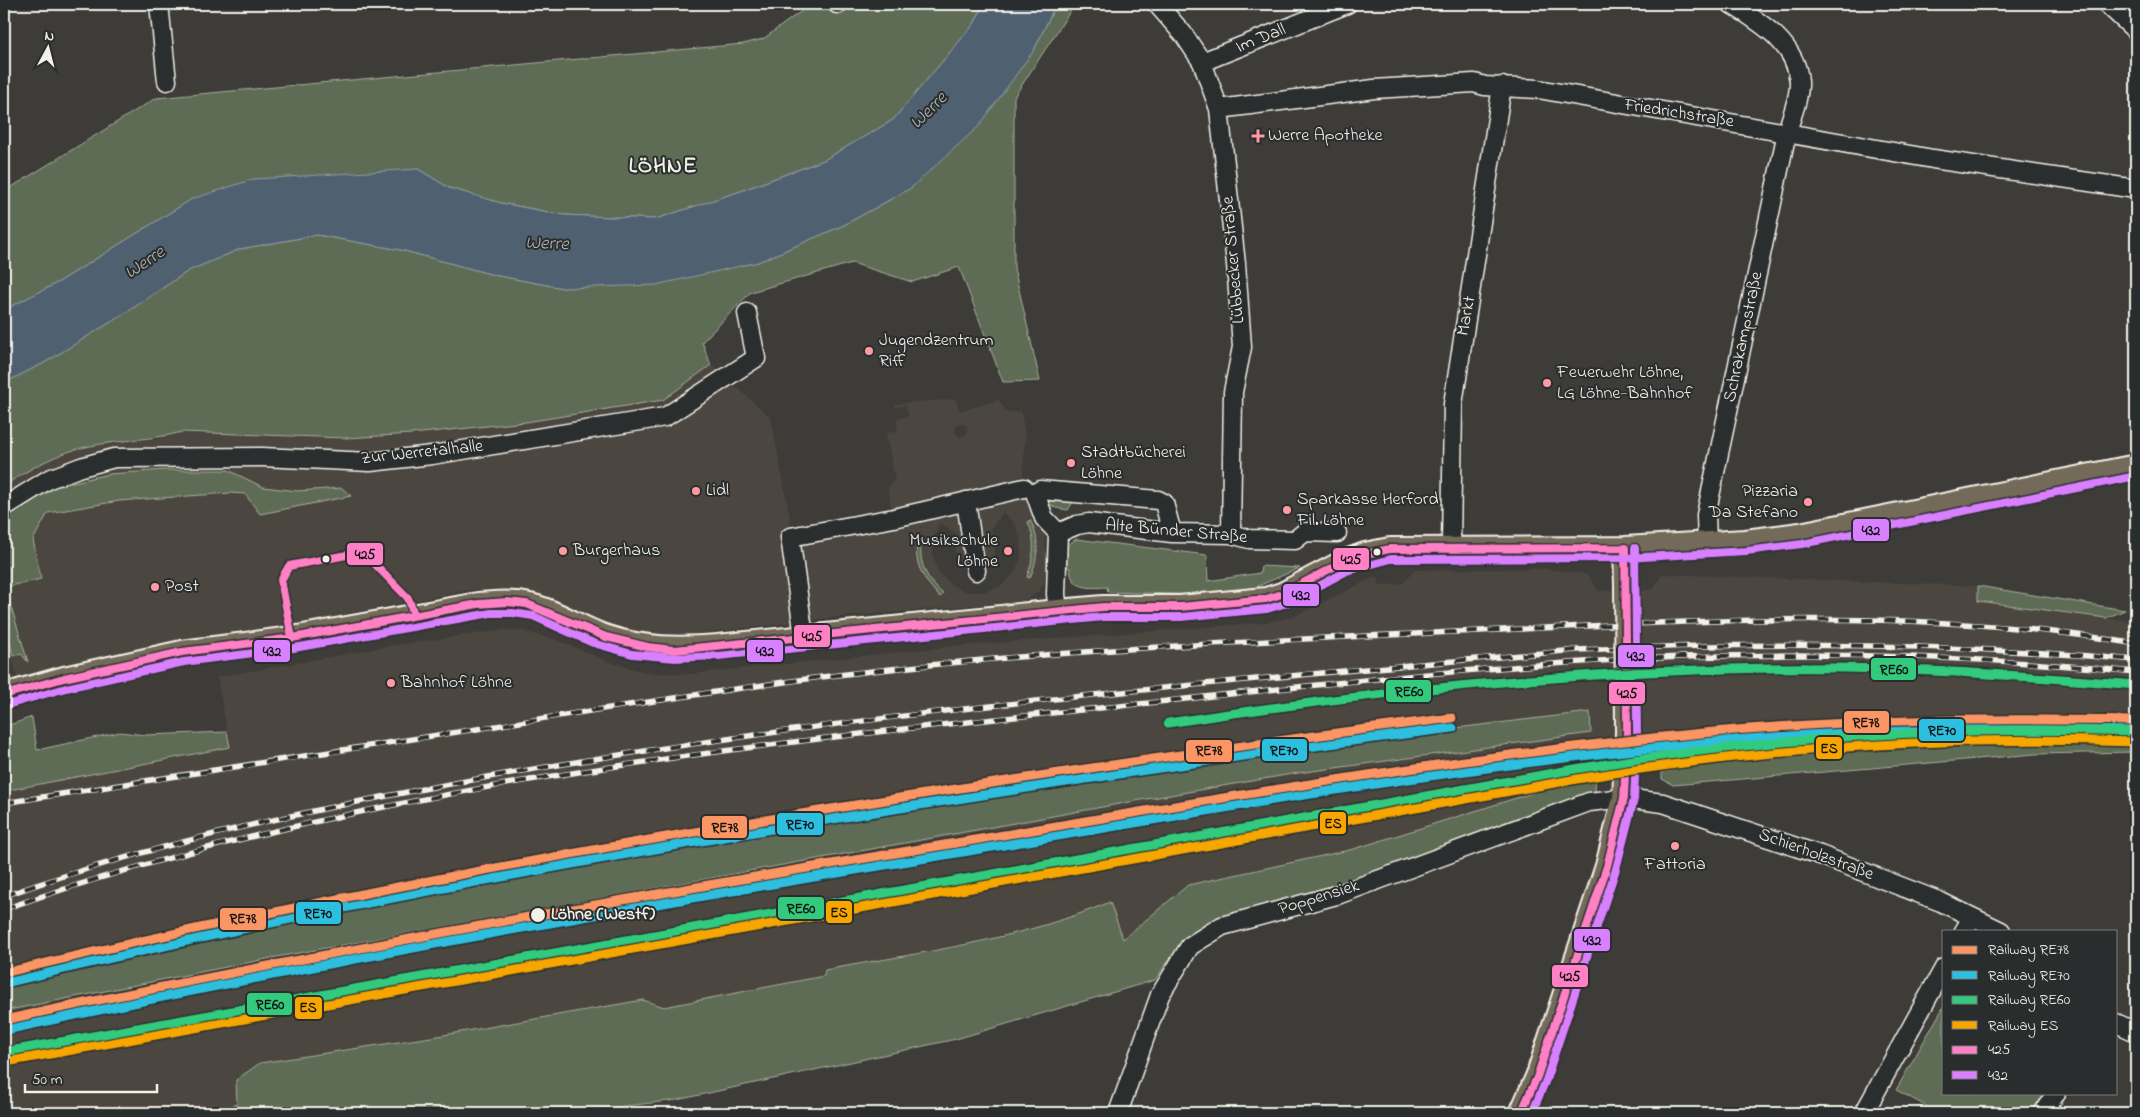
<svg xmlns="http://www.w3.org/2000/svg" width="2140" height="1117" font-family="'Indie Flower',sans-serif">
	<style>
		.built { fill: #4c4740; fill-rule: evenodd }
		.green { fill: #5e6c54; stroke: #a9ae9e }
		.water { fill: #4f6171; stroke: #919ba1 }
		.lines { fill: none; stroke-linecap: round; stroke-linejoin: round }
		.minor-casing { stroke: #f4f1e8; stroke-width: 21 }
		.major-casing { stroke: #f4f1e8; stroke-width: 26 }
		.minor { stroke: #2a2d2e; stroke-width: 18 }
		.major { stroke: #736b5a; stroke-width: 22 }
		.rail-casing { stroke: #f4f1e8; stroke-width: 5.5 }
		.rail { stroke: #2a2d2e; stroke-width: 4; stroke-dasharray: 11; stroke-linecap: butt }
		.major-bridge-casing { stroke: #f4f1e8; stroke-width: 26; stroke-linecap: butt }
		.major-bridge { stroke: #736b5a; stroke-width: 22 }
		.bus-1-casing { stroke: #2a2d2e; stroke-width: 11 }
		.bus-2-casing { stroke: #2a2d2e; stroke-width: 11 }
		.bus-1 { stroke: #ff80c5; stroke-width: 8 }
		.bus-2 { stroke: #d880ff; stroke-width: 8 }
		.rail-1-casing { stroke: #2a2d2e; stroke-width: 12 }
		.rail-2-casing { stroke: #2a2d2e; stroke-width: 12 }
		.rail-3-casing { stroke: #2a2d2e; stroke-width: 12 }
		.rail-4-casing { stroke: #2a2d2e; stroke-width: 12 }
		.rail-1 { stroke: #fb9564; stroke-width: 9 }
		.rail-2 { stroke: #2dbfdf; stroke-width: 9 }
		.rail-3 { stroke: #33ca7d; stroke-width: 9 }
		.rail-4 { stroke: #f7a600; stroke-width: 9 }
		.poi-dot { fill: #ff9aa2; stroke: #2a2d2e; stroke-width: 2 }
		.bus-dot { fill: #f4f1e8; stroke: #2a2d2e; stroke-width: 2 }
		.labels { text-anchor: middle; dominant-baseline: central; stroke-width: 4; stroke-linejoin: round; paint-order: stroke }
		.street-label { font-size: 18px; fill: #f4f1e8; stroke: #2a2d2e }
		.poi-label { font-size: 18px; fill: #f4f1e8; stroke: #2a2d2e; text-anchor: start }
		.stop-label { font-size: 18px; font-weight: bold; fill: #f4f1e8; stroke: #2a2d2e; text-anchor: start }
		.water-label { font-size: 19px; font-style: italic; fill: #b2b7b8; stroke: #2a2d2e }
		.district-label { font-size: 22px; font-weight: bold; letter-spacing: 1px; fill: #f4f1e8; stroke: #2a2d2e }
		.line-badge { stroke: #2a2d2e; stroke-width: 2 }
		.pale-badge-label { font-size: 14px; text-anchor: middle; font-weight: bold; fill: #111 }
	</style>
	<rect width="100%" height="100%" fill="#3e3c39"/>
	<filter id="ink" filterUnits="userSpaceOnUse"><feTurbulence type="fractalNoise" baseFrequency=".02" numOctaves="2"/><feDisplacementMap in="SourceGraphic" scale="10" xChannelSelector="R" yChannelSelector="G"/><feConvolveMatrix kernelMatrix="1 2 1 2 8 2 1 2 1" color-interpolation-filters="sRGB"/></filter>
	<g filter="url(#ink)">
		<path class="built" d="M711,365L771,418L790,518L788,541L894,523L888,488L895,479L886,433L898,431L896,419L909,416L906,405L894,407L896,404L955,399L960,411L999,400L1007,413L1021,411L1025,436L1023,477L1016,478L1024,479V488L1030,506L1044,533L1047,553L1046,580L1039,591L1024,601L829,618L669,637H649L626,632L544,597L501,589L469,590L18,679L4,630V486L37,464L90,446L158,439L182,432L346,438L663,400ZM960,423L966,425L968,429L967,434L962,437L957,435L955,431L956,426ZM1003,512L1015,524L1021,540V558L1014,574L1001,586L985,592H967L951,585L939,573L933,556V539L940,523L958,535L955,552L961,564L968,569L981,570L992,565L997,558L994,556L995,543L990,535L993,532L990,530ZM1030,521L1037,539L1038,556L1030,578L1027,576L1034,551L1033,539L1028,522ZM922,540L921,562L926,575L943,594L929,587L915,548Z
			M1544,569L1584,574L1589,577L1598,591L1653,590L1662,574L1978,586L1979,601L2136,622V739L1949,737L1806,750L1662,772L1596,773L1354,849L1188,885L1123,939L1110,903L1070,919L1027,931L826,970L825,976L664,1007L643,1000L438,1036L260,1063L237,1104L213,1113H4V791L230,747L217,677L397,645L503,630L522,631L557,640L609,662L648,673L691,674L956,646L1262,623L1293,617L1377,576L1380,585L1402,584L1415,570Z"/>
		<path class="green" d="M811,4H984L974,24L893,120L824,160L741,191L656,219L564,215L501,203L449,188L418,169L192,199L59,282L4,310V133L10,188L156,98L743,44L763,39Z
			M1056,4H1075L1014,97V268L1040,381L1003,382L959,267L912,282L852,263L751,292L702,342L711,365L663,400L526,422L412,434L346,438L182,432C152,440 121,440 90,446C59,452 30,468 4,486V383L44,363L127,312L188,271L240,249L317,235L401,250L494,275L563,288L758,262L844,225L911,188L1034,50Z
			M165,470H228L263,487L298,491L342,488L351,496L260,514L245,494L230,493L119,501L48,513L33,540L41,579L5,587L28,662L21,654L13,656L4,617V518L57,486L109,474Z
			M1047,496L1076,497L1068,510L1056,508L1048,503Z
			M1030,520C1041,541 1038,558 1030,578L1027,577C1034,557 1036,541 1028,522Z
			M918,539L922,540C917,562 927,580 943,594L940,597C924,581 912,562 918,539Z
			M1076,539L1207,555L1208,581L1260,573L1261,566L1300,568L1256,587L1209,595L1108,592L1107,587C1090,588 1071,590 1070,568L1063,567L1064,548Z
			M1978,586L2125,610L2106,618L1978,601Z
			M1590,712L1591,733L1298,773L1141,800L277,957L4,1011V984L263,923L505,873L1289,748Z
			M32,717L37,750L120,732L145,735L227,732L230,747L4,791V727Z
			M1949,737L2136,739V752L2035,754L1673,785L1662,779V772L1806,750Z
			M1596,773L1595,791L1347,881L1204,925L1173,954L1155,980L956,1039L677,1100L566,1113H213L237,1104L236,1080L260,1063L438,1036L643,1000L664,1007L824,976L825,970C921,952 1020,940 1110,902L1123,939L1188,885L1354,849Z
			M1944,1006V1093H2046L2032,1113H1939L1896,1090Z"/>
		<path class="water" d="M984,4H1056L1034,50L979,126L911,188L844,225L758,262L656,285L563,288L494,275L401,250L317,235L240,249L188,271L127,312L44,363L4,383V310L59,282L192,199L254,179L418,169L449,188L501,203L564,215L656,219L741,191L824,160L893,120L974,24Z"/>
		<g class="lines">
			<g class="minor-casing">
				<path id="minor" d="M159,4L167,81
					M837,4H838
					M1157,4L1184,35L1202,62L1219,109L1236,264L1242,347L1233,392L1231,534
					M2107,4L2136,31
					M1202,62L1347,4
					M1219,109L1374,89L1474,83L1485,86L1538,89L1933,159L2136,189
					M966,501L976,571
					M4,507L49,479L81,467L114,458L262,457L370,462L432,455L665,417L756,358L747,313
					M1058,533L1077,525L1089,523L1172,533L1231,534L1249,539L1295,540L1305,532L1337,533
					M1707,543L1706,515L1787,132C1791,117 1800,97 1799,82C1797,44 1760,22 1731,4
					M1451,548L1453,404L1502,86
					M1058,611L1056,594L1058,533L1044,518L1035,493L1040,490L1158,500L1164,503L1172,533
					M804,637L790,537L894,518L1024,488
					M1964,931L1972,918
					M2116,1023L2136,1032
					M1118,1113L1160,995L1190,946L1222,926L1340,894L1589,802L1624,798L1663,803L1820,855L1941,902L2001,931
					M1864,1113L1944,968
					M2043,1113L2056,1093"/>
			</g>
			<g class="major-casing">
				<path id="major" d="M1625,548L1626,586
					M4,695L64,678L182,652L292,638L478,604C494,603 509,601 525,604C554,609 579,628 607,637C644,649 679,649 717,646L1058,611L1103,607H1180L1266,599L1282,594L1343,562L1365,554L1390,549L1625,548L1745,541L1800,534L2136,466
					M1521,1113L1537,1077L1607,866L1624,798L1627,732"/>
			</g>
			<use href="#minor" class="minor"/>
			<use href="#major" class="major"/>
			<g class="rail-casing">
				<path id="rail" d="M4,803C153,780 302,757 451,733C572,714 692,694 814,678C1034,650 1258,641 1480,631C1699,621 1920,606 2136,644
					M4,896C176,836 354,800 534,769C878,710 1229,681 1577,650C1764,642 1950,643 2136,660
					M4,909C357,787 740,745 1110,707C1300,687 1491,664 1682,657C1833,652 1985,657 2136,672"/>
			</g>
			<use href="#rail" class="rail"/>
			<g class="major-bridge-casing">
				<path id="major-bridge" d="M1626,586L1627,732"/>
			</g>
			<use href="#major-bridge" class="major-bridge"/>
			<g class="bus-1-casing">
				<path id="bus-1" d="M292,638L281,580L289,566L363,552L408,598L414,614
					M4,695L64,678L182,652L292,638L478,604L507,602L527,604L606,637L648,647L674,650L1103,607H1180L1266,599L1282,594L1343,562L1365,554L1390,549L1625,548
					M1521,1113L1537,1077L1607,866L1624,798L1627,732L1625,548"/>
			</g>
			<g class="bus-2-casing">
				<path id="bus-2" d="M7,705L66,688L184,662L294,648L491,613H513L533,616L593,643L632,654L675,658L718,656L1103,617H1181L1267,609L1287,603L1347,571L1391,559L1626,558L1746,551L1802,544L2136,476
					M1532,1113L1546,1080L1616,869L1634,799L1637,732L1635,548"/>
			</g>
			<use href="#bus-1" class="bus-1"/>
			<use href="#bus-2" class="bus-2"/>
			<g class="rail-1-casing">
				<path id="rail-1" d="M4,973C292,903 582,849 874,802C1066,771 1259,742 1452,718
					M4,1020C326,951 649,894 974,840C1216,799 1458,756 1703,733C1847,719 1991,718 2136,721"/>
			</g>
			<g class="rail-2-casing">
				<path id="rail-2" d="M6,983C294,913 584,859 876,812C1068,781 1260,752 1453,728
					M6,1030C327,960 651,904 975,850C1217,809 1459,766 1703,743C1847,729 1991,728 2136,731"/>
			</g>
			<g class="rail-3-casing">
				<path id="rail-3" d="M1168,723C1368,692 1568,671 1770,668C1893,666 2014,675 2136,685
					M4,1052L1575,769C1761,738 1947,725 2136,732"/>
			</g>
			<g class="rail-4-casing">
				<path id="rail-4" d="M6,1062L1577,779C1762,748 1947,735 2136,742"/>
			</g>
			<use href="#rail-1" class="rail-1"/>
			<use href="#rail-2" class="rail-2"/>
			<use href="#rail-3" class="rail-3"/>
			<use href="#rail-4" class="rail-4"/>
		</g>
	</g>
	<g class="poi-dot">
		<path d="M1255.5 128.5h5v5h5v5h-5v5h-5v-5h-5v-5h5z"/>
		<circle cx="869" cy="351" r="5"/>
		<circle cx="1547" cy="383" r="5"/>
		<circle cx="1071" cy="463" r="5"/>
		<circle cx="696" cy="491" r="5"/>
		<circle cx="1808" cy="502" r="5"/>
		<circle cx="1287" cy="510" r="5"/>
		<circle cx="563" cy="551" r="5"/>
		<circle cx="1008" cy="551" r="5"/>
		<circle cx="155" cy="587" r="5"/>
		<circle cx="391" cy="683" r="5"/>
		<circle cx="1675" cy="846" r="5"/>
	</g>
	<g class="bus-dot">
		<circle cx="1377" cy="552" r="4.5"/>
		<circle cx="326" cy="559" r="4.5"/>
		<circle cx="538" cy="915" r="8"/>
	</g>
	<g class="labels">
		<g class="street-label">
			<text transform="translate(1261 39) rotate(-22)">Im Dall</text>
			<text transform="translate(1679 114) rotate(9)">Friedrichstraße</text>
			<text transform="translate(1234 260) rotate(-95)">Lübbecker Straße</text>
			<text transform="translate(1467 316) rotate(-80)">Markt</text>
			<text transform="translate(1744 337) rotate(-78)">Schrakampstraße</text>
			<text transform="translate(422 453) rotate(-6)">Zur Werretalhalle</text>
			<text transform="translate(1176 532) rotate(5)">Alte Bünder Straße</text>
			<text transform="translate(1816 855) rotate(20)">Schierholzstraße</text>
			<text transform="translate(1319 898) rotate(-17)">Poppensiek</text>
		</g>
		<g class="poi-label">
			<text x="1268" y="136">Werre Apotheke</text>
			<text x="879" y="341">Jugendzentrum<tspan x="879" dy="21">Riff</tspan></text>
			<text x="1557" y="373">Feuerwehr Löhne,<tspan x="1557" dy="21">LG Löhne-Bahnhof</tspan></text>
			<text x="1081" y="453">Stadtbücherei<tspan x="1081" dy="21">Löhne</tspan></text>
			<text x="706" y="491">Lidl</text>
			<text x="1798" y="492" text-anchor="end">Pizzaria<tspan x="1798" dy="21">Da Stefano</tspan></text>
			<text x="1297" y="500">Sparkasse Herford<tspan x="1297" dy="21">Fil. Löhne</tspan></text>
			<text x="998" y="541" text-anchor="end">Musikschule<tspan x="998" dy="21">Löhne</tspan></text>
			<text x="573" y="551">Burgerhaus</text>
			<text x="165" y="587">Post</text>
			<text x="401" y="683">Bahnhof Löhne</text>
			<text x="1675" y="865" text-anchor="middle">Fattoria</text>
		</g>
		<g class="stop-label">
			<text x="551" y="915">Löhne (Westf)</text>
		</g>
		<g class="water-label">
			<text transform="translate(929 111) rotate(-45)">Werre</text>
			<text transform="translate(547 244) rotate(2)">Werre</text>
			<text transform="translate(145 263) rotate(-34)">Werre</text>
		</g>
		<g class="district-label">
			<text x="663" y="167">LÖHNE</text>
		</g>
	</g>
	<g class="line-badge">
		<rect x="1852" y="518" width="38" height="24" rx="5" fill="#d880ff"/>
		<rect x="346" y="542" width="38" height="24" rx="5" fill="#ff80c5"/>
		<rect x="1332" y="547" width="38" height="24" rx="5" fill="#ff80c5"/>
		<rect x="1282" y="583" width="38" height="24" rx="5" fill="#d880ff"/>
		<rect x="793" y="624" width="38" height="24" rx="5" fill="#ff80c5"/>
		<rect x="253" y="639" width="38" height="24" rx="5" fill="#d880ff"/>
		<rect x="746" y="639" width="38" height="24" rx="5" fill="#d880ff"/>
		<rect x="1617" y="644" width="38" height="24" rx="5" fill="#d880ff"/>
		<rect x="1870" y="657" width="47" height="24" rx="5" fill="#33ca7d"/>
		<rect x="1385" y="679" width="47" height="24" rx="5" fill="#33ca7d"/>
		<rect x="1608" y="681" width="38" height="24" rx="5" fill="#ff80c5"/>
		<rect x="1843" y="710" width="47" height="24" rx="5" fill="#fb9564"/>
		<rect x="1918" y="718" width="47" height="24" rx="5" fill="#2dbfdf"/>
		<rect x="1815" y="736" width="28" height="24" rx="5" fill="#f7a600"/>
		<rect x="1261" y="738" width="47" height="24" rx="5" fill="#2dbfdf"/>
		<rect x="1185" y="739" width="48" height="24" rx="5" fill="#fb9564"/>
		<rect x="1319" y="811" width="28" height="24" rx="5" fill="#f7a600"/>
		<rect x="776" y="812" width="48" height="24" rx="5" fill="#2dbfdf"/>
		<rect x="701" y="815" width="47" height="24" rx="5" fill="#fb9564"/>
		<rect x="777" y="896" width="48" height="24" rx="5" fill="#33ca7d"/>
		<rect x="825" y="900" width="28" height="24" rx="5" fill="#f7a600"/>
		<rect x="295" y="901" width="47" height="24" rx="5" fill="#2dbfdf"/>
		<rect x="219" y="907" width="48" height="24" rx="5" fill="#fb9564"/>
		<rect x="1573" y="928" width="38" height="24" rx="5" fill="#d880ff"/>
		<rect x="1551" y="964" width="38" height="24" rx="5" fill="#ff80c5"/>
		<rect x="246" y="992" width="47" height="24" rx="5" fill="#33ca7d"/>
		<rect x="294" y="996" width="29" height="24" rx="5" fill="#f7a600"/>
	</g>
	<g class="pale-badge-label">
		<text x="1871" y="535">432</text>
		<text x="365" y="559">425</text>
		<text x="1351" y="564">425</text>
		<text x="1301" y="600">432</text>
		<text x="812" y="641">425</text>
		<text x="272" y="656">432</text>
		<text x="765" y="656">432</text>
		<text x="1636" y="661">432</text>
		<text x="1894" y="674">RE60</text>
		<text x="1409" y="696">RE60</text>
		<text x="1627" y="698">425</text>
		<text x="1866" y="727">RE78</text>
		<text x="1942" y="735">RE70</text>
		<text x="1829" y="753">ES</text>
		<text x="1284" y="755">RE70</text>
		<text x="1209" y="755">RE78</text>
		<text x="1333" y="828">ES</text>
		<text x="800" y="829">RE70</text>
		<text x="725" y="832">RE78</text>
		<text x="801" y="913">RE60</text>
		<text x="839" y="917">ES</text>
		<text x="318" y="918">RE70</text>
		<text x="243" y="923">RE78</text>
		<text x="1592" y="945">432</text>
		<text x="1570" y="981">425</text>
		<text x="270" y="1009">RE60</text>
		<text x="308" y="1012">ES</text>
	</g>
	<rect width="2140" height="1117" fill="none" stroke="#2a2d2e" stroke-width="20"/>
	<rect x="10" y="10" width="2120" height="1097" fill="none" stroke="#f4f1e8" stroke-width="2" filter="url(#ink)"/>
	<rect x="1942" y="930" width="175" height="165" fill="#2a2d2e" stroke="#7b7b78"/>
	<rect x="1952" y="946" width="25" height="8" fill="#fb9564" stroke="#7b7b78"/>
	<text x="1988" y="954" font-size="15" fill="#f4f1e8">Railway RE78</text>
	<rect x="1952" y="971" width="25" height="8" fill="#2dbfdf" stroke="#7b7b78"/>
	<text x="1988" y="980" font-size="15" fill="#f4f1e8">Railway RE70</text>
	<rect x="1952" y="996" width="25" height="8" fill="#33ca7d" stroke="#7b7b78"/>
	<text x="1988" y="1004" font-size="15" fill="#f4f1e8">Railway RE60</text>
	<rect x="1952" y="1021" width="25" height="8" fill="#f7a600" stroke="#7b7b78"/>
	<text x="1988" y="1030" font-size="15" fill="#f4f1e8">Railway ES</text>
	<rect x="1952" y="1046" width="25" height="8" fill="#ff80c5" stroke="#7b7b78"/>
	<text x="1988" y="1054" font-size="15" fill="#f4f1e8">425</text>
	<rect x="1952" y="1071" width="25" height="8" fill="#d880ff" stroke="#7b7b78"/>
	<text x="1988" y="1080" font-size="15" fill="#f4f1e8">432</text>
	<g transform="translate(48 48) rotate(7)" stroke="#2a2d2e" stroke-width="4" paint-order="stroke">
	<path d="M0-4L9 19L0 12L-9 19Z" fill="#f4f1e8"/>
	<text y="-8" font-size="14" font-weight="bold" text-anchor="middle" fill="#f4f1e8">N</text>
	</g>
	<path d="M25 1084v8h132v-8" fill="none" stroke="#f4f1e8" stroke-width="2.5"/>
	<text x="32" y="1084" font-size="15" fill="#f4f1e8" stroke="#2a2d2e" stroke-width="4" paint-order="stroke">50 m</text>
</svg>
